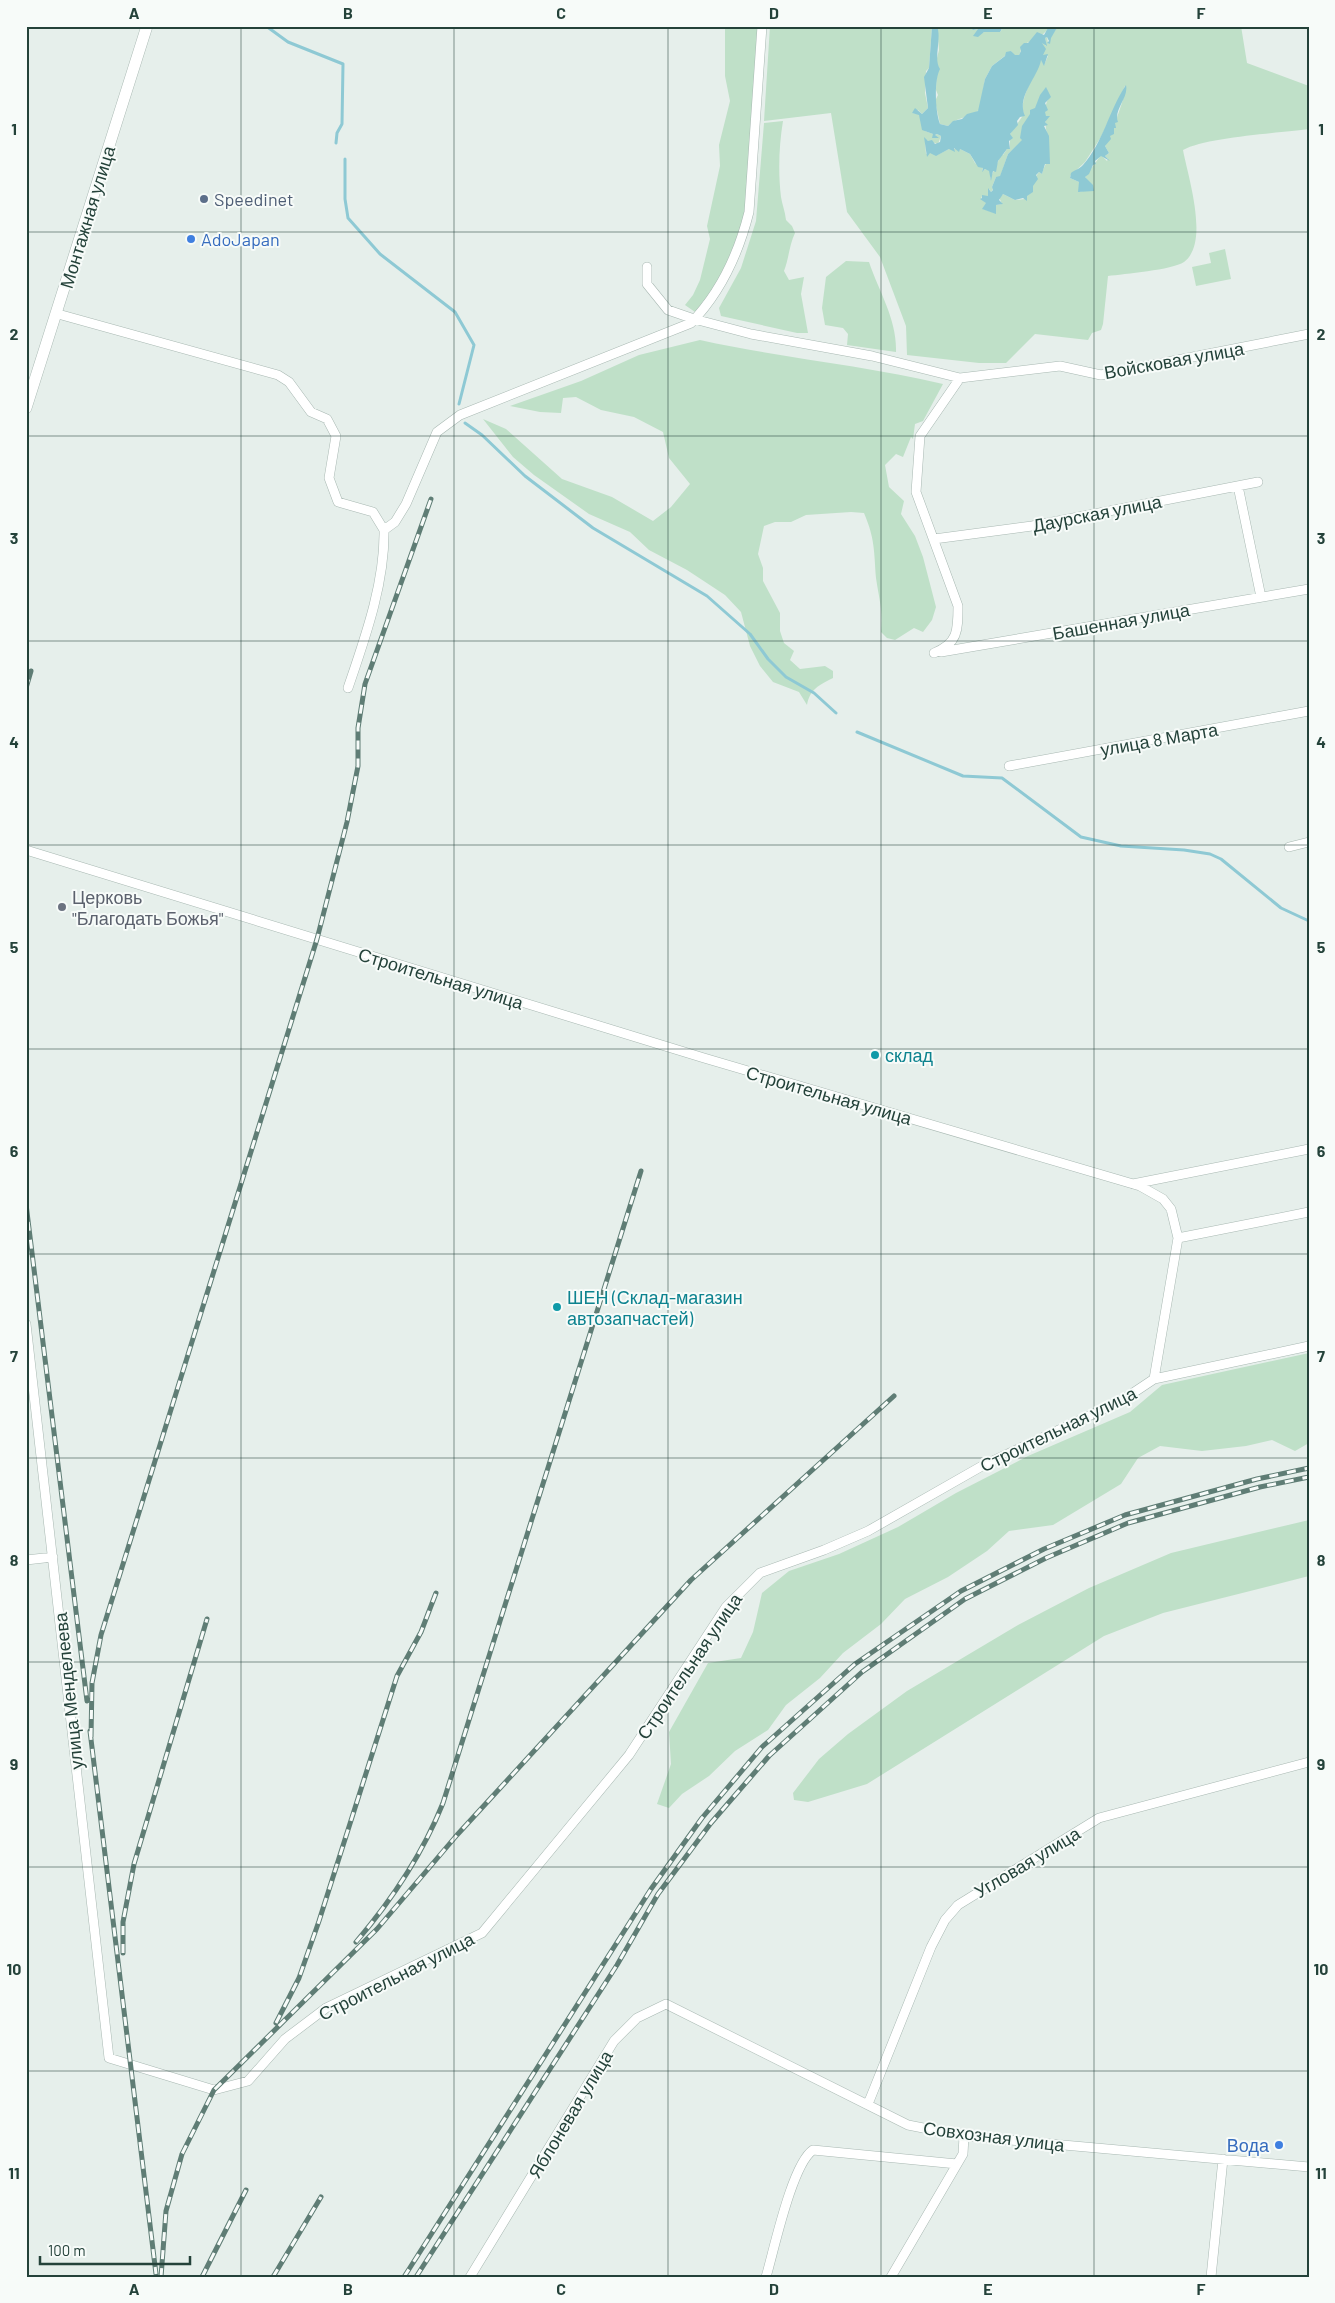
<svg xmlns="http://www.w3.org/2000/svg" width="1335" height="2303" font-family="Barlow,sans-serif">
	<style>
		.green { fill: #bfe0c8; fill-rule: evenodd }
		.water { fill: #8ec9d4 }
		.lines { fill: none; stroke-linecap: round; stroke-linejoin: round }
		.stream { stroke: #8ec9d4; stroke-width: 3 }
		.minor-casing { stroke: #a8b8b2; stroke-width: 10 }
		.tertiary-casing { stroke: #a8b8b2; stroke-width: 12 }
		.minor { stroke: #fff; stroke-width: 9 }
		.tertiary { stroke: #fff; stroke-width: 11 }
		.rail-casing { stroke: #5f7d75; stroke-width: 5 }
		.rail { stroke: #f7fbf9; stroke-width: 3; stroke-dasharray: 9; stroke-linecap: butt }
		.grid { fill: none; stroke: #24423a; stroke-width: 1; stroke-opacity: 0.55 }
		.service-dot { fill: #5c6f8a; stroke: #f7fbf9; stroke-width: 2 }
		.shop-dot { fill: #3f7fe0; stroke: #f7fbf9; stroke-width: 2 }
		.worship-dot { fill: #6b7280; stroke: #f7fbf9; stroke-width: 2 }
		.culture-dot { fill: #0f9aa8; stroke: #f7fbf9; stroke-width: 2 }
		.labels { text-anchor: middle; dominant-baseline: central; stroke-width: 4; stroke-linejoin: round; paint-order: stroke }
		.service-label { font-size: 18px; fill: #4e5e75; stroke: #f7fbf9; text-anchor: start }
		.street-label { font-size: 18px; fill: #24423a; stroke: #f7fbf9 }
		.shop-label { font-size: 18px; fill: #366cbe; stroke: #f7fbf9; text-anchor: start }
		.worship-label { font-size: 18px; fill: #5b616d; stroke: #f7fbf9; text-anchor: start }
		.culture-label { font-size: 18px; fill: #0d838f; stroke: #f7fbf9; text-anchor: start }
		.neatline { fill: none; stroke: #24423a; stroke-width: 2 }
		.grid-label { font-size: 16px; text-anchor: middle; font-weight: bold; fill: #24423a }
	</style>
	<rect width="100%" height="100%" fill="#e6efeb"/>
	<path class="green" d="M725,26H759L746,210C738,246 722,287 695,312L685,305L693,295L700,280L710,239L707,226L720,166L719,145L730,101L725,76Z
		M770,26H932L929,68L926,71L925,93L928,108L922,114L918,110L912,113L919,114L925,131L933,134V137L937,134L941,136L938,144L925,140L926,154L930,152L937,155L949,149H960L970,154L975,163L983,168L982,171L986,169L990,171V179L1001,155H1003L1007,149H1010V134L1024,114C1018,100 1036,73 1041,59L1044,65L1048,56L1043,55L1042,43L1043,41L1046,46L1045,38L1047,37L1048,43L1050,44V38L1058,26H1241L1247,63L1309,86V129C1280,133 1206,137 1183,150C1188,177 1210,243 1184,262C1172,270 1124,274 1108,276L1103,324L1101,330L1092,333L1088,340L1035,334L1006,363H979L907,355L906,326L880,257L847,212L831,113L764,121ZM1125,86C1127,95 1110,136 1105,146L1109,153L1105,156L1108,159L1107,161L1101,155L1085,177L1093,188L1080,192L1079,182L1070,178V176L1085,162L1101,137ZM1046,88L1049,98C1040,110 1049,140 1049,155C1048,161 1043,168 1042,174L1039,172C1036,175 1029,193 1025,199L1015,200L1003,194L999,197L1002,204L996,205L995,213L983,209L987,203L981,199L982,196H988L989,189L991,192L993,189L992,187L996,177H1000L1008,154L1023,140C1019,127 1029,118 1035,109C1039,102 1040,94 1046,88Z
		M937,26H970L973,30L979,29L977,32L980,34L984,32H1000L1003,28L1000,26H1049C1046,36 1032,39 1024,45C1019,49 1022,51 1019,55H1014L1011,51L992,66L985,79L980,109C971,118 956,117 948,126L940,124L935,101L938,95L936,90L937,58L939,50Z
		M783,121C779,145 778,172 781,197C782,204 785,211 786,220L792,226L795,233C789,246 789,258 784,271L789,280L804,277L801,294L808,333H797L721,316L719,308L741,268L756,221L764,123Z
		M1225,249L1231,279L1196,286L1192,267L1211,263L1209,253Z
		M846,261L869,262C879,292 897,319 896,352L847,345L848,334L843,328L825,325L822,308L826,277Z
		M700,340C781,358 863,365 943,384L923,421L915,424L913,439L911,437L903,457L896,454L885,465L889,487L904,501L901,514L915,536L923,557L936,607L932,620L923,632L914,628L895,640L887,638L881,632C883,609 879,599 876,578C874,551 875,539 864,513L851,512L806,515L791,522H775L764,526L758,554L763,568V581L780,613V631L784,643L794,651L790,660L800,669L825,666L833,671V678C819,685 810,689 807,705L799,692L773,682L760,666L750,646L741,612L725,595L687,570L649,550L630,532L589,514L534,475L513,457L483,419L506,429L562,479L612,497L653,521L671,507L690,484L669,458L663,432L634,417L601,410L576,397L563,398L561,413L540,412L510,406L581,381L639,355Z
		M1309,1353V1443L1295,1451L1272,1440L1246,1446L1202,1451L1160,1446L1138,1458L1121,1484L1053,1525L1009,1531L987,1551L948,1577L905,1599L881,1624L843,1653L820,1678L786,1705L768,1730L735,1751L709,1776L682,1794L669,1808L657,1804L671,1764L669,1732L708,1663L741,1658L753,1632L762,1593L789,1571L839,1554L898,1527L956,1493L1028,1456L1130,1412L1162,1385Z
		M1309,1520V1576L1163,1613L1104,1636L867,1784L808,1802L794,1800L793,1793L819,1759L848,1734L907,1691L1018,1625L1089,1588L1171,1553Z"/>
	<path class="water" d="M932,26H937C942,39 933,59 940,69C934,80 935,111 940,124L948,126L953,121L962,119L967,114L978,111L985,79L992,66L1005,56L1006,52L1011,51L1015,55H1019L1021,51L1020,47L1024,43H1028L1037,32L1044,35L1049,26H1058L1051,38L1050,44L1047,43L1049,41L1047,37L1045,38L1047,46L1042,43L1046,49L1043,55L1048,54L1044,66L1041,60C1038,77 1016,97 1025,116L1020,117L1017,121L1018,125L1010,134L1013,138L1009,141L1010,149H1007L998,161L996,172L993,171L991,181L989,171L985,169L982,172L983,168L978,167L970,154L960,149L959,152L954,148L955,152L949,149L936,156L930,153L927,157L924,137L928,141L932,140L935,144L940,142L941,136L937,134L935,135L939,138H932L933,134L922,130L919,115L912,113L915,108L922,114L928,108L924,77L929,68Z
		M1000,26L1003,27L1000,32H984L978,37L973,36L978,29L973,30L970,27Z
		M1126,85C1129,98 1113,110 1118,122L1115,123L1116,128H1114V134L1110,136L1111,139L1105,146L1109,153L1105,156L1110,161L1101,156L1095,161L1096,164L1093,165L1089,174L1085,177L1093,185L1094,191L1078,192L1079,182L1070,178L1071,173C1074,170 1078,170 1083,165C1103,143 1109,110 1126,85Z
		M1046,87L1051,97L1045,103L1048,110L1045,112L1046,116H1050L1045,122L1048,125L1044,126L1049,136L1050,164H1045L1042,174L1039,172L1036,175L1038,179L1033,186V192L1027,196V201L1023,198L1015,200L1003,194L999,200L1003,204L996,205V214L982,209L986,203L980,199L982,198V195L988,196V188L991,192L993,190L992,187L996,177L1000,176L1008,154L1022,140L1020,138L1022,126L1030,114V110L1035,108L1040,95Z"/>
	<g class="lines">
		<path class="stream" d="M266,26L288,42L343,64L342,124L337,133L336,143
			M345,159V199L348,218L380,254L455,312L474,345L459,404
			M465,423L482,435L525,476L593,528L707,596L750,634L768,659L786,677L814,693L836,713
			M857,732L963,776L1002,778L1081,837L1121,846L1184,850L1210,854L1221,859L1281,908L1309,921"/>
		<g class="minor-casing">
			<path id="minor" d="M647,267V284L668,310L694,319L751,334L872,356L960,378
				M58,314L278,375L289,382L311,412L327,419L336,436L329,478L338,502L373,512L384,530
				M1238,486L1261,597
				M934,539L1032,526L1258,482
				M941,652L1309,589
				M934,653C958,643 958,631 958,606L916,492L920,436L960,378L1060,366L1101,375L1309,334
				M348,688C365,638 385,583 384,530L395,522L406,504L437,432L460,415L691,323C720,293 739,252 749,212L762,26
				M1009,766L1309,711
				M1289,847L1309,842
				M26,850L704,1058L1140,1186L1163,1199L1171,1209L1178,1238L1154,1379L1124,1399L1093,1414L982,1466L868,1531L824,1550L760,1573L726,1607L629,1755L482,1933L326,2008L285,2039L248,2081L214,2090L109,2058L26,1324
				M1133,1184L1309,1149
				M1178,1238L1309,1212
				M1154,1379L1309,1346
				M26,1560L53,1557
				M868,2104L931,1947L945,1920L958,1905L1099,1818L1309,1762
				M470,2277L614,2041L637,2018L666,2004L908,2125L964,2136L1309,2167
				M766,2277C774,2250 792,2164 813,2150L957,2164
				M891,2277L963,2154L964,2136
				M1211,2277L1223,2159"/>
		</g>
		<g class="tertiary-casing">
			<path id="tertiary" d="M26,408L147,26"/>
		</g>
		<use href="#minor" class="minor"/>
		<use href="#tertiary" class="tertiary"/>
		<g class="rail-casing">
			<path id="rail" d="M26,688L31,671
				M26,1204L87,1701
				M90,1731L156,2274
				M91,1737L92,1683L101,1635L317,939L347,822L358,766V728L365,684L431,499
				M356,1942C391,1901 423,1853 443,1803L641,1171
				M123,1953V1922L134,1864L207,1619
				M276,2023L299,1978L319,1921L397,1676L421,1632L436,1593
				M161,2277L166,2211L182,2154L214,2090L377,1929L457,1835L691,1580L894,1396
				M202,2277L246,2190
				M273,2277L321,2197
				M404,2277L651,1889L702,1818L762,1747L855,1664L961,1591L1044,1549L1125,1515L1257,1479L1309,1468
				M416,2277L617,1965L658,1894L711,1823L769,1756L862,1672L965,1599L1046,1558L1128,1523L1260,1487L1309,1477"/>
		</g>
		<use href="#rail" class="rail"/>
	</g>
	<path class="grid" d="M241,26V2277M454,26V2277M668,26V2277M881,26V2277M1094,26V2277M26,232H1309M26,436H1309M26,641H1309M26,845H1309M26,1049H1309M26,1254H1309M26,1458H1309M26,1662H1309M26,1867H1309M26,2071H1309"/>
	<circle class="service-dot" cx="204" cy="199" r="5"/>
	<g class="shop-dot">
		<circle cx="191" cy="239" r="5"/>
		<circle cx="1279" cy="2145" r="5"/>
	</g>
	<circle class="worship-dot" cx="62" cy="907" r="5"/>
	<g class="culture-dot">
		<circle cx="875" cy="1055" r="5"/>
		<circle cx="557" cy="1307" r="5"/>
	</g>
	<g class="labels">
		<g class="service-label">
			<text x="214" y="199">Speedinet</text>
		</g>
		<g class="street-label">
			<text transform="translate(87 217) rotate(-73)">Монтажная улица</text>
			<text transform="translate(1174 360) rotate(-10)">Войсковая улица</text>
			<text transform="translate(1097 513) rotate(-11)">Даурская улица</text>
			<text transform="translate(1121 621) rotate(-10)">Башенная улица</text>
			<text transform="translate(1159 739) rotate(-10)">улица 8 Марта</text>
			<text transform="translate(441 978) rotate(17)">Строительная улица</text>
			<text transform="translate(829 1095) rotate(16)">Строительная улица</text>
			<text transform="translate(1058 1429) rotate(-26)">Строительная улица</text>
			<text transform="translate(689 1666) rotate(-56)">Строительная улица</text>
			<text transform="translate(68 1691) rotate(-96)">улица Менделеева</text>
			<text transform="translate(1027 1862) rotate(-31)">Угловая улица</text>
			<text transform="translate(396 1976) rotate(-27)">Строительная улица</text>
			<text transform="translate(570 2114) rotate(-59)">Яблоневая улица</text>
			<text transform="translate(994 2136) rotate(7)">Совхозная улица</text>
		</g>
		<g class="shop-label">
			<text x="201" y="239">AdoJapan</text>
			<text x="1269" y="2145" text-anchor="end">Вода</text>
		</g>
		<g class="worship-label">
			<text x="72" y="897">Церковь<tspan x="72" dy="21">"Благодать Божья"</tspan></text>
		</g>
		<g class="culture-label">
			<text x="885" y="1055">склад</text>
			<text x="567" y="1297">ШЕН (Склад-магазин<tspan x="567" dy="21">автозапчастей)</tspan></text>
		</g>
	</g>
	<rect width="1335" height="2303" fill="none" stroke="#f7fbf9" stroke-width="55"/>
	<path d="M40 2256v8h150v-8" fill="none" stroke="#24423a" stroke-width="2.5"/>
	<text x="48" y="2256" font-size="15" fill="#24423a" stroke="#f7fbf9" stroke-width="4" paint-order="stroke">100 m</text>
	<rect x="28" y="28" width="1280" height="2248" class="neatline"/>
	<g class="grid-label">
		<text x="134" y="19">A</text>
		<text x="348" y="19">B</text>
		<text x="561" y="19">C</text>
		<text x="774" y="19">D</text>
		<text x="988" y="19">E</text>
		<text x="1201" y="19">F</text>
		<text x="14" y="135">1</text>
		<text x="1321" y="135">1</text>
		<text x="14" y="340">2</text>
		<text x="1321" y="340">2</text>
		<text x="14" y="544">3</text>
		<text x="1321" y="544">3</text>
		<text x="14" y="748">4</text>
		<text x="1321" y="748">4</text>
		<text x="14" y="953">5</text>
		<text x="1321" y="953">5</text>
		<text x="14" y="1157">6</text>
		<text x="1321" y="1157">6</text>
		<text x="14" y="1362">7</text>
		<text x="1321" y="1362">7</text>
		<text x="14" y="1566">8</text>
		<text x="1321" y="1566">8</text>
		<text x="14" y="1770">9</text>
		<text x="1321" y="1770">9</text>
		<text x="14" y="1975">10</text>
		<text x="1321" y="1975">10</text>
		<text x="14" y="2179">11</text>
		<text x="1321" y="2179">11</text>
		<text x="134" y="2295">A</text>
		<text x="348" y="2295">B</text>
		<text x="561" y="2295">C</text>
		<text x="774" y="2295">D</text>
		<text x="988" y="2295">E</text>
		<text x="1201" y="2295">F</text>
	</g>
</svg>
